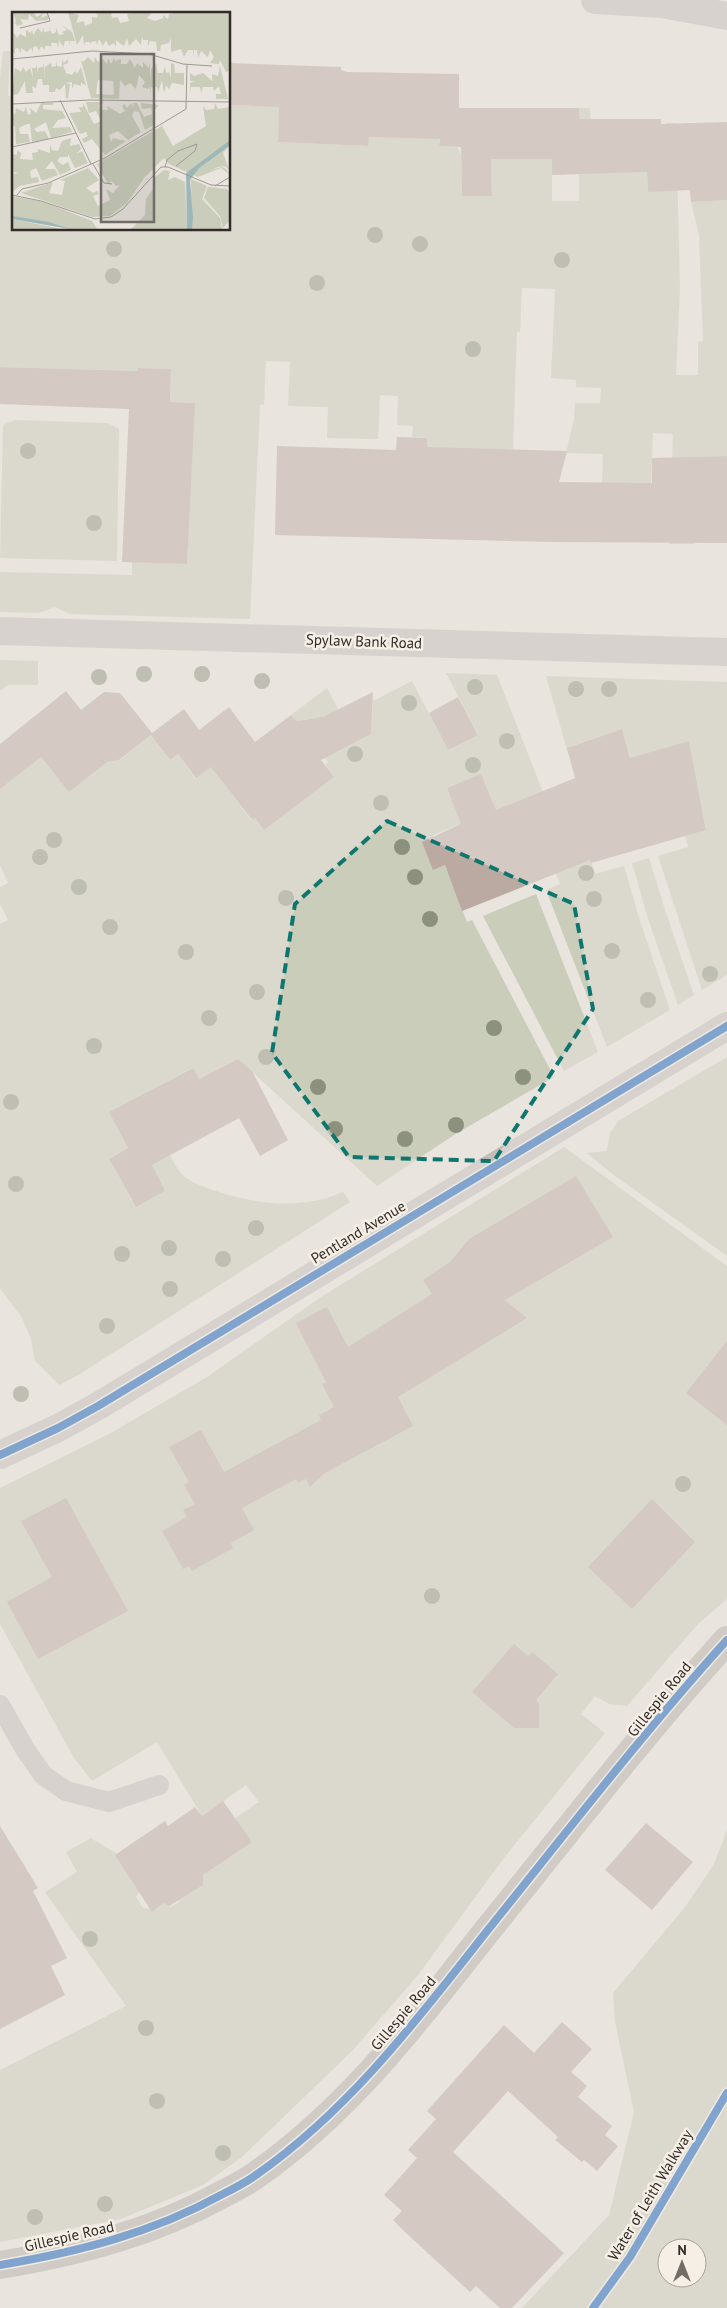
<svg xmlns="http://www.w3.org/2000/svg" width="727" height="2308" font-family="'PT Sans',sans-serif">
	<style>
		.green { fill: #c9cdba; fill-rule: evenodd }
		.building { fill: #bbaaa2 }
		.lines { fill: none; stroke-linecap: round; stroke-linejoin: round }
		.service { stroke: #c2bdb8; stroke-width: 20 }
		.minor { stroke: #c2bdb8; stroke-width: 28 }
		.secondary { stroke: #b3aea8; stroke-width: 28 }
		.cycleway-casing { stroke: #f6efe6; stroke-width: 11 }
		.cycleway { stroke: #0057b8; stroke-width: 8 }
		.tree { fill: #8c917d }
		.marked { fill: none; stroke: #0f766e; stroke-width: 4; stroke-dasharray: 10 6; stroke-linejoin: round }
		.labels { text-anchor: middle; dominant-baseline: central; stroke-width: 5; stroke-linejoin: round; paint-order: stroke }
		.street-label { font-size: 15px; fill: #322b27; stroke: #f6efe6 }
		.inset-road { fill: none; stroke: #a09a95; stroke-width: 1 }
		.view { fill: #726c67; fill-opacity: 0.15; stroke: #726c67; stroke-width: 2.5 }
		.inset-edge { fill: none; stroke: #322b27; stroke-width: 2.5 }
	</style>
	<rect width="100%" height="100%" fill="#e9e4de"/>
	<path class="green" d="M3,51H10L8,96L14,97V229H229V105L253,106L281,67L278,142L368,146L371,72L396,73L395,138L440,124L439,146L458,147L461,155L462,196L492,195L490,123L552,155V201H579V108H590L591,125L601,124L602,173L647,172L648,191H667L666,123H676L680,289L676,375H698V342L703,341L699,235L691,202L727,200V456L691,457L694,544H669L673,434L653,433L651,483H602L603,454L566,453L574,419L575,403H600L601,388L576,387V380L551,378L555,289L522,288L520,332H517L513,449L427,451V438L412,437L413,426L397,425L398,396L380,395L378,439L327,438L328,407L288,406L290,362L266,361L264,404L260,405L250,619L70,614L55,607L39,613L0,612V572L132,575V562L187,564L194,403L170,402L171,369L138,368V371L0,367V78Z
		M15,420L108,423L119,429L117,561L0,558L3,425Z
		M0,660L38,661V685H8L0,691Z
		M446,673L497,675L567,853L587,848L595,874L624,866L640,921L670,1010L607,1047L546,890L560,884L525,799L492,812L493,802L481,775L447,788L459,818L466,822L433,835V870L445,865L467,922L472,920L554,1077L457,1133L377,1186L238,1059L199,1079L192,1068L110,1112L128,1148L109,1159L132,1201L140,1204L160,1194L162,1185L151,1165L170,1155C173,1160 176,1167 180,1172C187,1181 200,1185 210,1189C252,1204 301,1211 343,1192L350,1202L80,1374L59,1385L35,1361L31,1339L22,1318L0,1288V924L8,920L0,904V887L8,883L0,865V760L41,757L69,791V720L112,761L120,760L151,735L170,760L178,754L195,778L219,761L222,781L251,820L255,818L264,829L334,777L325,765L328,762L309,737L310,721L308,719L297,721L291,715L327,688L355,742L371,734L373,701L412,681L448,750L478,734Z
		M546,676L727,682V975L702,990L658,856L688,847L685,836L706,829L689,741L632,764L622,729L572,746L568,753Z
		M649,858L666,913L694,995L678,1005L648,919L632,863Z
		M536,894L598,1052L564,1071L483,916Z
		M727,1057V1256L611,1173L587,1153L607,1151L610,1133L618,1121Z
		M564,1147L727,1266V1599L698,1624L627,1706L609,1704L595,1696L581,1714L605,1733L504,1858L418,1975L353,2050L242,2157L203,2185L121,2219L0,2242V2070L126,2006L45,1892L77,1872L66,1852L91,1838L117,1854L139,1892L136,1897L143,1908L149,1909L163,1903L171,1907L179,1902L178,1893L203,1875L235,1818L259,1802L246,1785L202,1816L157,1742L92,1781L74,1758L0,1624V1488L109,1434L207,1377L321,1297Z
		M727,1830V2308H522L609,2215L634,2112L615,2022L613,1993L685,1907L714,1864ZM667,2248H697V2278H667Z"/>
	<path class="building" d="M229,63L341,67V70L347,72L459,74V108H579V119H661V124L727,122V200L691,202L690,190L648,192L647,172L552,175V159H491L492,196H462L461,147L439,146L440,139L369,137L368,146L278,142L279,107L229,105Z
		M0,367L138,371V368L171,369L170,402L195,403L187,564L122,562L129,409L0,404Z
		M397,437L427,438V447L567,451L559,482L652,483V458L727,456V543L551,542L275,535L277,446L396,450Z
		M66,691L81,710L104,692L120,693L152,733L184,709L199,730L229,707L255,742L291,715L297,721L323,717L373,692L371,734L321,760L334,777L264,830L255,818L252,820L211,767L196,778L178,754L170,760L151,735L119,760L107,762L69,792L41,757L0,789V744Z
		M458,697L478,735L448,750L429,713Z
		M622,729L630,758L689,741L706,830L591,863L590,860L462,911L445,865L433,870L422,842L461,824L447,788L481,774L496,810L575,778L567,748Z
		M238,1059L252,1071L288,1140L260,1156L239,1118L152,1165L165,1191L136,1207L109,1159L128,1148L109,1112L193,1068L199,1079Z
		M576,1176L613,1237L505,1300L527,1318L398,1397L413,1426L325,1473L310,1487L306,1479L298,1483L296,1479L242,1508L254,1530L231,1543L233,1548L192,1571L189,1566L183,1569L162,1531L187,1517L183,1510L195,1504L184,1485L189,1482L169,1447L201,1430L224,1472L321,1420L319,1415L334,1407L322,1384L326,1382L296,1323L327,1307L348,1347L432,1294L423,1280L450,1262L469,1239Z
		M727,1341V1425L686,1393Z
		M66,1498L128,1611L38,1659L7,1602L52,1577L21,1521Z
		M652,1499L695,1542L632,1609L588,1567Z
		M514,1644L528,1656L532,1652L558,1674L536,1700L539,1703V1728H514L472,1692Z
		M223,1801L252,1842L203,1875V1885L169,1906L163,1903L152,1912L115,1855L165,1821L168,1826L195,1807L202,1816Z
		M646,1823L693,1862L652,1910L605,1870Z
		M0,1826L38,1888L33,1891L67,1958L51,1966L65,1995L0,2029Z
		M562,2022L592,2049L571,2072L587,2086L578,2097L612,2126L605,2135L618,2146L597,2171L584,2160L582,2162L555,2140L558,2137L508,2091L453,2152L564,2253L512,2308H500L476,2286L470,2292L405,2232L393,2220L402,2211L384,2195L417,2158L408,2150L436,2119L427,2111L504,2025L534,2053Z"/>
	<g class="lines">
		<path class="service" d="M0,1705L25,1749L43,1775L66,1791L109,1802L159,1785"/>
		<path class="minor" d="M595,0L662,4L727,16
			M0,631L727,652
			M0,1455L58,1428L98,1406L727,1026"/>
		<path class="secondary" d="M0,2265C78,2252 152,2233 221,2195C233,2189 245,2183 256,2175C349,2110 417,2020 487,1931C566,1833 643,1733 727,1640"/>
		<g class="cycleway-casing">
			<path id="cycleway" d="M0,1455L58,1428L98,1406L727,1026
				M0,2265C78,2252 152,2233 221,2195C233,2189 245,2183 256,2175C349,2110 417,2020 487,1931C566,1833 643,1733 727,1640
				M593,2308L630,2257L727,2093"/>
		</g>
		<use href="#cycleway" class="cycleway"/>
	</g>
	<g class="tree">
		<circle cx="375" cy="235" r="8"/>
		<circle cx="420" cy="244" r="8"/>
		<circle cx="114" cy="249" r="8"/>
		<circle cx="562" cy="260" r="8"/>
		<circle cx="113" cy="276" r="8"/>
		<circle cx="317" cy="283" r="8"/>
		<circle cx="473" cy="349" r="8"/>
		<circle cx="28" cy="451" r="8"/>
		<circle cx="94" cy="523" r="8"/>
		<circle cx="144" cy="674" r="8"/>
		<circle cx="202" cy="674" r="8"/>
		<circle cx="99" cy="677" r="8"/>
		<circle cx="262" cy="681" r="8"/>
		<circle cx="475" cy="687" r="8"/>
		<circle cx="576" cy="689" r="8"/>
		<circle cx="609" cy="689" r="8"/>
		<circle cx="409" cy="703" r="8"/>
		<circle cx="507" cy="741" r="8"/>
		<circle cx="355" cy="754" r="8"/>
		<circle cx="473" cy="765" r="8"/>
		<circle cx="381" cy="803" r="8"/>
		<circle cx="54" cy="840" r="8"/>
		<circle cx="402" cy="847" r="8"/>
		<circle cx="40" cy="857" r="8"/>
		<circle cx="586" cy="873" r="8"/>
		<circle cx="415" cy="877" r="8"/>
		<circle cx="79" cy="887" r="8"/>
		<circle cx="286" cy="898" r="8"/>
		<circle cx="594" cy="899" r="8"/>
		<circle cx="430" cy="919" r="8"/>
		<circle cx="110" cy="927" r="8"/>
		<circle cx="612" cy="951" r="8"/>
		<circle cx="186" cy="952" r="8"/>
		<circle cx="710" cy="974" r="8"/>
		<circle cx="257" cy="992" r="8"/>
		<circle cx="648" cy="1000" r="8"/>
		<circle cx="209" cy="1018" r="8"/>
		<circle cx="494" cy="1028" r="8"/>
		<circle cx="94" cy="1046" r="8"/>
		<circle cx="266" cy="1057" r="8"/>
		<circle cx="523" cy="1077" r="8"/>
		<circle cx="318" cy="1087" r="8"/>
		<circle cx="11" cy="1102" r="8"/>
		<circle cx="456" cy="1125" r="8"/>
		<circle cx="335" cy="1129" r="8"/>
		<circle cx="405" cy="1139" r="8"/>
		<circle cx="16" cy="1184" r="8"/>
		<circle cx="256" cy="1228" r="8"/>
		<circle cx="169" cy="1248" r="8"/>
		<circle cx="122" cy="1254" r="8"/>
		<circle cx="223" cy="1259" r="8"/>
		<circle cx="170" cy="1289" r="8"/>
		<circle cx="107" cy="1326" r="8"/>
		<circle cx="21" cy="1394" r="8"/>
		<circle cx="683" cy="1484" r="8"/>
		<circle cx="432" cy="1596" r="8"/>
		<circle cx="90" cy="1939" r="8"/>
		<circle cx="146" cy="2028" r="8"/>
		<circle cx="157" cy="2101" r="8"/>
		<circle cx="223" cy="2153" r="8"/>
		<circle cx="105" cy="2204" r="8"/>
		<circle cx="35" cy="2217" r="8"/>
	</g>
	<path d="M0 0H727V2308H0ZM387,821L574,904L593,1009L494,1161L349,1157L272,1053L295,904Z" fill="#e9e4de" fill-opacity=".55" fill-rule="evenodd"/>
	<path class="marked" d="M387,821L574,904L593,1009L494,1161L349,1157L272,1053L295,904Z"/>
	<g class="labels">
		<g class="street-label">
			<text transform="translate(364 641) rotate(2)">Spylaw Bank Road</text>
			<text transform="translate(358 1232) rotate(-31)">Pentland Avenue</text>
			<text transform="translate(659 1699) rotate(-51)">Gillespie Road</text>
			<text transform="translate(403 2013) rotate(-50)">Gillespie Road</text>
			<text transform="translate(650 2195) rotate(-59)">Water of Leith Walkway</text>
			<text transform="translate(69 2236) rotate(-13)">Gillespie Road</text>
		</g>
	</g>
	<g transform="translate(12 12)">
		<rect width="218" height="218" fill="#e9e4de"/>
		<path d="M1,0H25L22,2L25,5L31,1L29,6L36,3V8L24,9L17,2L16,8L8,7L11,12L5,14L3,11L0,13L4,9ZM56,0L67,3L64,11L72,9L73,14L80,11V5L85,6L86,2L81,0H102L99,2L100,6L106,5L108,11L117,9L115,2L121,0H135L139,2L135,6L143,9L151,6V3L156,7L157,2H162L152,0H217V59L214,60L208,48L207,52L198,51L202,45L198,38L196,45L189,39L186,46L185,38H182V45L181,38H176L172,45L169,37L159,40V26L157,31L149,33L148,39H145L144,30L138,29L136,34V28H131L130,24L129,33L124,27L117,34L115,26L112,34L104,28V35L102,31L97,34L94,28L91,34L87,27L85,33L84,29L79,30V33L78,30H73L72,34L71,23L65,33ZM50,13L60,20L63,29H58V34L57,29H53L51,35L47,28L46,36L45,31H39L40,37L39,34H33V38L29,34L27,39L25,34L21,35V40L19,36L15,40L9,36V41L6,36L3,37V42L0,38V23L2,21L5,26L8,22L14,25V18L19,21L20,17L21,23L26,16L30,21L31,16L32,20L38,19L37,15L40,22L44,20V16L47,23L52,22L50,20L55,18ZM76,45L82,51L83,45L86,50L90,46L95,52L96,46L99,52L102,46L103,49L109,47V52H115L118,47L123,56L125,51L131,56V50L137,56L138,51V69L139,57L144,51L146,61H151L153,54L154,61L157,60L159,66V51L162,52L163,61H172V73L160,71L157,77L154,73L152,81L150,68L146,81L145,75H139L138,81V74L136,77L130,75L133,70L127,63L124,77L118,71L113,74L108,68L107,87L79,86L69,48L71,50ZM86,68L101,69L102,83L84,82ZM56,47V51L51,53L54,61L60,63L63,59L65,62L69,55L74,74L69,70V74L62,72L60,77V70L53,71L58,72L56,86L54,87L53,72L48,78L44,76L43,80H37V73H31L30,67H26L24,76L20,74L21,81H14L13,69L6,82L0,83L3,56L9,60L11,55L14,60L18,56L21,66L20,56H24V51L26,61V56L31,55L32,51L33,67V55L39,51L40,55L44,54L45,49V54L50,55V48L52,51ZM208,54L216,87H204V82H209L207,74L202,79L201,75H191L189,81L188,75H179L178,81V71L183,69H178V61L182,64L191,61L200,69V62L206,64ZM74,90H92L87,94L90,98H96L95,94L108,102L113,99L110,94L113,92L115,96L119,91L122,96L121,91H125L132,105L140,102L139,96L130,97L129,91L147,93L142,98L143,112L133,118L127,100L122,99L120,104L129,120L116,128L106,119L97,123L99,130L101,126L114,129L93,143L80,127L72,131L70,127L76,124L74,120L68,122L57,101L69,100L67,95H71V91L82,112L89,109L84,99L77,101ZM29,91H41V93H31V97L50,99L54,106L46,108L40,116L58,115L60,120L39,126L34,110L22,117L25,120L33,119L37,127L20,130L18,112H15L7,116L8,122H16L18,130L4,132L3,114L0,115V99L3,103L4,96L12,100L14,95L16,103L19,102L18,96L24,101ZM203,91L206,97L217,95V134L211,141L217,158L213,154L206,155L197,159L206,156L210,155L214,157L217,162L209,156L186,165L157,152L152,146L132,166L115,191L98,204L80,205L9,181L41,170L37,181L50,183L53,169L48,168L76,156L87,168L74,176L81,181L85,179L87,182L81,184L86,194L98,188L94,177L101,181L108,173L104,174L100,169L96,172L85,152L150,114L161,134L194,114L191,94L194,98L202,97ZM59,126L58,134L67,132L69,137L64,142L70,139L76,151L63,156L56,142V145H48L45,149L51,153L56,150L59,158L48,163L40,149L33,157H43L46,163L30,169L24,156L18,159L19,166L26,165L27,170L8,174L0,180L1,162L7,161L0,160L1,142L5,143V138L9,141L8,147L21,148L20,141L26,140V137L38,141V133L40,138L46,139L50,129ZM152,158L158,159L156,168L163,165L173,170L175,217L118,218L133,203L134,187L142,175L141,167ZM179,167L195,174L190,187L208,206L210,217H180ZM196,175L215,177L217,180V209L211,216L208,204L192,186ZM0,184L32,190L80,209L85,217H58L0,204ZM0,207L40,215L48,217H0Z" fill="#c9cdba" fill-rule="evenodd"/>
		<path d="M217,129V134L187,156L178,168L181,206L180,217L175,218L174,161ZM0,204L37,210L58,217L0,207Z" fill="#9db6b8"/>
		<path class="inset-road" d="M8,16L38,9L35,0M0,47L80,39L137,42L171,52L200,54M48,88L79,152M0,92L78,88L218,90M0,135L64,121M81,152L92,171L100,172M153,155L155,148L166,139L185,132L183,139L164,154M203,174L218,165M0,183L29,189L83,207L99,205L111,197L149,155H156L199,173L218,174M5,183L10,177L36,171L93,146L174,97L175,52"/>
		<path class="view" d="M89,42H142V210H89Z"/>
		<rect width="218" height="218" class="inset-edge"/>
	</g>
	<g transform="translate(682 2263)"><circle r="24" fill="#f6efe6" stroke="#a8a19a"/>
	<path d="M0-4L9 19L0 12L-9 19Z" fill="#726c67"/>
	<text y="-8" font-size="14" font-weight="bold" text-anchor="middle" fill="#322b27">N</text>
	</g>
</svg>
